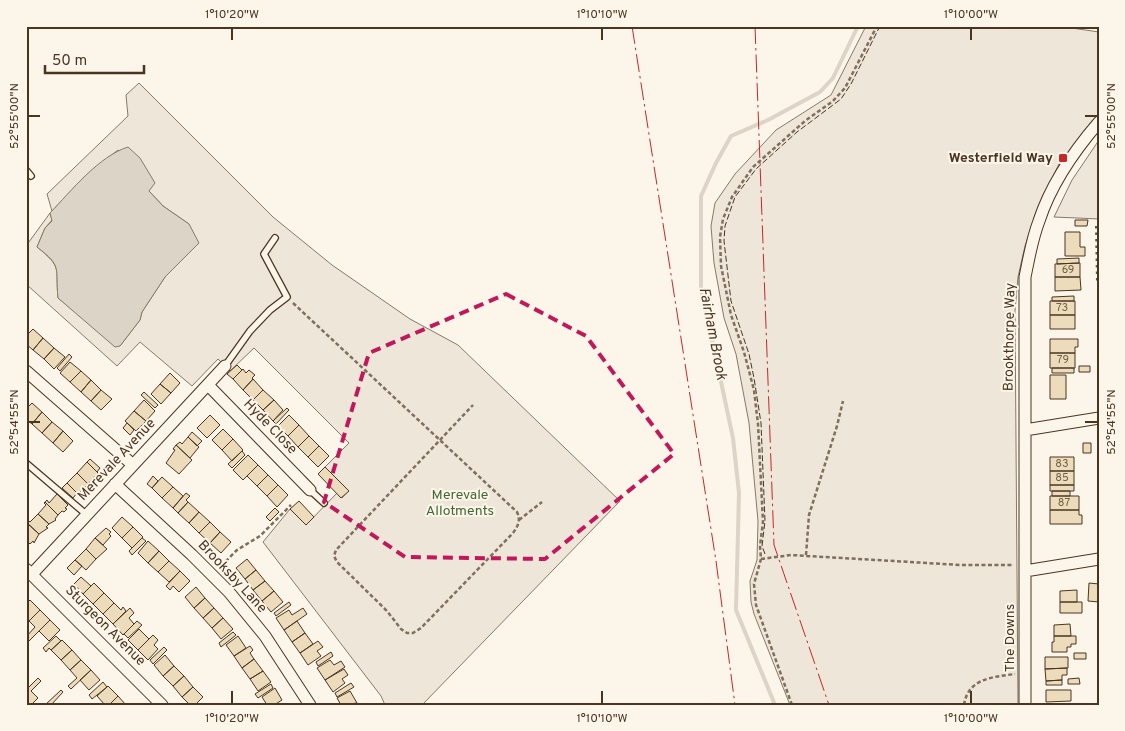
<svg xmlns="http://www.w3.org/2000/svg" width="1125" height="731" font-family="Overpass,sans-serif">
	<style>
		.green { fill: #ede6d9; stroke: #887966 }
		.water { fill: #dcd4c6; stroke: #887966 }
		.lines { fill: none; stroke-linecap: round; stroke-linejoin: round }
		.stream { stroke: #dcd4c6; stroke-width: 4 }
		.building { fill: #ecdcbc; stroke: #4a3520 }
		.service-casing { stroke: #4a3520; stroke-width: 8 }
		.minor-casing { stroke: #4a3520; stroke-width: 13 }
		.path { stroke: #7f6f5c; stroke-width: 2.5; stroke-dasharray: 4 2.5; stroke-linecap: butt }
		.service { stroke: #fbf6e9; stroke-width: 5.5 }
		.minor { stroke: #fbf6e9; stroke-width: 11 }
		.hedge { stroke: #436837; stroke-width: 4; stroke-dasharray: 2.5 4; stroke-linecap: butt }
		.fence { stroke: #4a3520; stroke-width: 1; stroke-dasharray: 6 2.5; stroke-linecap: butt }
		.power { stroke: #c62828; stroke-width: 1; stroke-dasharray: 18 4 2.5 4; stroke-linecap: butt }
		.marked { fill: none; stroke: #c2185b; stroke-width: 4; stroke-dasharray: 10 6; stroke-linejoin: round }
		.ticks { fill: none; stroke: #4a3520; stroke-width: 2 }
		.poi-dot { fill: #c62828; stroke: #fbf6e9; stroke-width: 2 }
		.labels { text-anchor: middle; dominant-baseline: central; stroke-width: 4; stroke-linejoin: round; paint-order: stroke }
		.number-label { font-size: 11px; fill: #725f47 }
		.poi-label { font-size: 14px; font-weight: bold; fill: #4a3520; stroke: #fbf6e9; text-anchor: end }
		.street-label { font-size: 14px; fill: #4a3520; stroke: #fbf6e9 }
		.park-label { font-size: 14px; fill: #436837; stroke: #fbf6e9 }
		.water-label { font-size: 15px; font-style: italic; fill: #4a3520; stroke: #fbf6e9 }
		.neatline { fill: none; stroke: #4a3520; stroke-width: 2 }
		.ticks-label { font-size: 12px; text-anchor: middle; fill: #4a3520 }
	</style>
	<rect width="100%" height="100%" fill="#fbf6e9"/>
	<path class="green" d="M866,26H1058L1099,32V113L1059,164L1036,212L1025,246L1018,277L1015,311L1018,705H790L754,614L751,602L750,581L757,560L758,521L749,423L736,354L724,318L714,263L711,226L715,203L735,174L776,130L831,95Z
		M139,83L273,217L332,265L410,319L458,345L620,501L422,705H385L381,696L263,542L290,509L306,525L337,493L342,498L348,491L325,467L349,443L254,348L230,371L218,359L192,386L140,342L117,366L26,284V246L50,213L52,220L45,228L37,247C63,268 55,267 58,298L120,346L140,320L142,312L165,277L174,267L189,224L163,206L149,191L118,150C94,168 73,189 52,211L47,194L128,116L126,95Z
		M1099,140V219L1054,217L1072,180Z"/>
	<path class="water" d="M128,147L140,158L155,183L149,191L163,206L189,224L199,243L165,277L142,312L140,320L120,346L115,347L58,298C55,267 63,267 37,247L45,228L52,221L50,213C71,191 99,156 128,147Z"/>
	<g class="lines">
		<path class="stream" d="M775,705L736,610L739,493L733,438L701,288V196L716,163L731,136L768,120L820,92L833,78L858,26"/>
	</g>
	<path class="building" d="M1075,220H1088L1087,226H1075Z
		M1065,232H1080V247H1085V256H1065Z
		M1079,258V263L1057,264V259Z
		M1080,263V277H1055V264Z
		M1055,277H1080L1081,290L1055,291Z
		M1074,296V301H1052V297Z
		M1050,301H1075V315H1050Z
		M1050,315H1075V329H1050Z
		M33,329L43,338L33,350L26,344V336Z
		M43,338L54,348L44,359L33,350Z
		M1050,339H1078V347H1075V353H1050Z
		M54,348L65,357L54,369L44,359Z
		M1050,353H1075V368H1050Z
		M69,354L72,357L60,371L57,368Z
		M70,362L81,371L70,382L60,373Z
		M237,365L242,370L233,379L227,374Z
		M1079,366H1090V372H1079Z
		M1052,368H1074V373H1052Z
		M243,369L246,373L249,370L255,375L252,378L253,379L243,390L233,379Z
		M81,371L91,380L81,392L70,382Z
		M170,373L180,383L171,393L160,384Z
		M1050,375H1066V399H1050Z
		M253,379L263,390L253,400L243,390Z
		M91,380L101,390L91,401L81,392Z
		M160,384L171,393L161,404L151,394Z
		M101,390L112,399L101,410L91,401Z
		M263,390L274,400L263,410L253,400Z
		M144,392L158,405L155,408L141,395Z
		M144,400L155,411L146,421L134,411Z
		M274,400L283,410L273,421L263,410Z
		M32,403L42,412L32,424L26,419V409Z
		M287,408L289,410L276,424L273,421Z
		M134,411L146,421L136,431L125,421Z
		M42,412L52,422L42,433L32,424Z
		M210,415L220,425L207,438L197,428Z
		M289,415L299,425L288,436L278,426Z
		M52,422L63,431L53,443L42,433Z
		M127,423L134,430L130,435L123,428Z
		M299,425L309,436L298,447L288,436Z
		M223,429L233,439L222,450L212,440Z
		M63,431L73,441L63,452L53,443Z
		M192,432L202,441L197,446L188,437Z
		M309,436L319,446L308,457L298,447Z
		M188,437L199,447L190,458L176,445L180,442L182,444Z
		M233,439L243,450L232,461L222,450Z
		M1083,443H1091V453H1083Z
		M176,445L192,460L179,474L166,463L175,450L173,449Z
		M319,446L329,456L318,467L308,457Z
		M242,451L245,455L232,468L228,464Z
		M248,455L258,465L243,480L233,470Z
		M1050,457H1074V471H1050Z
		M90,459L100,468L97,472L87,462Z
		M87,462L98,473L88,484L77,473Z
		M258,465L268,475L257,486L247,476Z
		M325,467L349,491L341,498L318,474Z
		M1050,471H1074V485H1050Z
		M77,473L88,484L78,494L67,483Z
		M268,475L278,485L267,496L257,486Z
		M153,476L158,481L152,488L147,484Z
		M162,477L173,487L162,498L152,488Z
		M67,483L77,493L73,498L62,488Z
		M278,485L288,495L277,507L267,496Z
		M1050,485H1074V491H1050Z
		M173,487L183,496L173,508L162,498Z
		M1052,491H1070V496H1052Z
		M186,493L190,496L186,500L188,502L178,513L173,508Z
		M57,494L68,505L65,508L67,509L64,512L62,511L58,515L45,502L47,500L49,503Z
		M1050,496H1079V510H1050Z
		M299,501L314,517L306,525L290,509Z
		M45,502L58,515L55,519L56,520L49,524L38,514L46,505L44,503Z
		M188,502L199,512L189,523L178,513Z
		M275,508L279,512L270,521L266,517Z
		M1050,510H1079V515H1082V524H1050Z
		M199,512L210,522L199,533L189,523Z
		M38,514L49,524L46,527L48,528L39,534L26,522L28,520L30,522Z
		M122,517L133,527L122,538L112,528Z
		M26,522L39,534L34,543L33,541L30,544L26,540Z
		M210,522L220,532L210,543L199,533Z
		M133,527L143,537L132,548L122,538Z
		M106,528L111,532L109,534L111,536L103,545L95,538Z
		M220,532L231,542L221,553L210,543Z
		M95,538L107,549L96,559L86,549Z
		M142,538L146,541L132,555L129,551Z
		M148,541L159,551L148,563L138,553Z
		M86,549L96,559L86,570L75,560Z
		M159,551L169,561L158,572L148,563Z
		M247,559L256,570L245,579L236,568Z
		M75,560L82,566L74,575L67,568Z
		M169,561L180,571L169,582L158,572Z
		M256,570L265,581L253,590L245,579Z
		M180,571L190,581L179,592L173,586L170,590L166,586Z
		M81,577L91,586L83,594L74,584Z
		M265,581L274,591L262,601L253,590Z
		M94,583L104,593L93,604L83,594Z
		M1089,583L1099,584V602L1088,601Z
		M196,587L205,598L194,608L185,597Z
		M1077,590V602H1060V591Z
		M274,591L283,602L271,612L262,601Z
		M104,593L114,603L103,614L93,604Z
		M205,598L214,608L203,618L194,608Z
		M30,600L40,610L29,621L26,618V604Z
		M289,602L291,605L276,616L274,613Z
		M1060,602H1082V613H1060Z
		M114,603L121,610L123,607L126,611L113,624L103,614Z
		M130,608L134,613L129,618L134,624L123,635L113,624Z
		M214,608L223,618L212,628L203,618Z
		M303,608L307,614L284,630L276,618L289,610L292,615Z
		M40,610L50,620L29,641L26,637L35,627L29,621Z
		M223,618L233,629L221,639L212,628Z
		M50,620L60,630L49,641L39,631Z
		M137,621L142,625L128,638L124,634Z
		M297,621L305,633L292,642L284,630Z
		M1070,624L1071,636H1054V625Z
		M139,629L149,639L138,650L128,640Z
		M233,632L236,635L221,647L219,643Z
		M305,633L313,644L300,653L292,642Z
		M153,635L158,640L154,645L158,649L148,660L138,650Z
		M56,636L61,641L51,650L49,648L46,652L43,648Z
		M238,636L246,648L234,656L226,645Z
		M1054,636H1076V644H1071V647H1067V652H1052V642H1054Z
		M62,640L72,650L61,660L51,650Z
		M318,641L323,647L317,651L321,656L308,665L300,653Z
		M250,646L253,650L250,653L254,659L242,668L234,656Z
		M164,647L167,650L153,664L150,660Z
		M72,650L81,660L70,670L61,660Z
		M331,652L333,656L318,666L316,662Z
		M1074,653H1086V659H1074Z
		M165,655L174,666L163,676L154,665Z
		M1045,657H1068V668L1045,669Z
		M254,659L263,671L250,679L242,668Z
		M81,660L91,670L71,689L68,686L77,678L70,670Z
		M330,660L334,665L341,661L345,667L325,680L317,668Z
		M174,666L184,676L173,686L163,676Z
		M1067,668V675H1062V680L1046,681L1045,669Z
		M344,669L348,675L342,679L345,683L333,692L325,680Z
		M91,670L100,680L89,690L80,680Z
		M263,671L271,682L258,691L250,679Z
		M184,676L193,687L182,697L173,686Z
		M38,678L41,681L31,691L38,698L31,705H26V690Z
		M1079,678L1080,684H1068V679Z
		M1062,680V685H1046V681Z
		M103,682L107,687L92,699L89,695Z
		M351,683L354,687L337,697L335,693Z
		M271,684L273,688L258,698L255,694Z
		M108,686L118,696L109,705H105L97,696Z
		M193,687L203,697L195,705H190L182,697Z
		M275,688L282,700L274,705H267L262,697Z
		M61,690L63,692L51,705H45Z
		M1046,690H1071V701L1046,702Z
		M350,691L357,703L341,705L337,698Z
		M118,696L126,705H109Z"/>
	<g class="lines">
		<g class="service-casing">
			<path id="service" d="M26,170L31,176
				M225,366L250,331L270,310L287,297L264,254L275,238
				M26,463L87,515
				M310,490L324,503"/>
		</g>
		<g class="minor-casing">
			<path id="minor" d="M26,371L133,465
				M208,385L310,490
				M1025,430L1099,418
				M115,484L192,555L229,592L265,636L310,705
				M26,569L162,705
				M1025,571L1099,559
				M32,574L225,366
				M1025,705V277C1029,258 1032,239 1039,221C1051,184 1074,151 1099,122"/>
		</g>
		<path class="path" d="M293,303L517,512C521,520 518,526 513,533L421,628L413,633H407L401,629L387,611L337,562L334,556L336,550L473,405
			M519,520L542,502
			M806,555L809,515L837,426L843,401
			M761,559L791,555L961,565H1014
			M221,566L237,550L260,536L291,505
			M792,705L756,605L754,584L761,559L760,546L763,522L758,424L754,390L744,352L731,315L721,266L720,237L723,219L732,197L753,167L805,121L833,101L845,88L877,26
			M964,705C968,678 993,677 1015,674"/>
		<use href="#service" class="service"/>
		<use href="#minor" class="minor"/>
		<path class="hedge" d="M1097,226L1098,282"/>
		<path class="fence" d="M765,554L762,546L765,521L761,423L754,378L749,354L731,301L724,241L725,226L735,197L756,169L797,132L841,99L851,84L880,26"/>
		<path class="power" d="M632,26L716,561L735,705
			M755,26L774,545L829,705"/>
	</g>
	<path class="marked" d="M506,294L586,336L674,454L545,559L405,557L324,502L369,353Z"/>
	<path class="ticks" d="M232,28V40M602,28V40M971,28V40M28,116H40M1085,116H1098M28,422H40M1085,422H1098M232,691V704M602,691V704M971,691V704"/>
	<rect class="poi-dot" x="1058" y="153" width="10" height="10" rx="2.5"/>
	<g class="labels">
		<g class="number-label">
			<text x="1068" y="270">69</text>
			<text x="1062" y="308">73</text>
			<text x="1063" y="360">79</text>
			<text x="1062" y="464">83</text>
			<text x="1062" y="478">85</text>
			<text x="1064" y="503">87</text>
		</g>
		<g class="poi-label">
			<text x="1053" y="158">Westerfield Way</text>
		</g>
		<g class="street-label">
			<text transform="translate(1010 337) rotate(-89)">Brookthorpe Way</text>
			<text transform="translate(270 427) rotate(46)">Hyde Close</text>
			<text transform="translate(117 460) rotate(-47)">Merevale Avenue</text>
			<text transform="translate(232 577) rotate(47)">Brooksby Lane</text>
			<text transform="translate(105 626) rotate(45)">Sturgeon Avenue</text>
			<text transform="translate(1010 638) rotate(-90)">The Downs</text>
		</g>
		<g class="park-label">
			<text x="460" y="495">Merevale<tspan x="460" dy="16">Allotments</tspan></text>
		</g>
		<g class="water-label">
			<text transform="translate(712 334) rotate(79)">Fairham Brook</text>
		</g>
	</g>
	<rect width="1125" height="731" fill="none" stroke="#fbf6e9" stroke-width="55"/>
	<path d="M45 65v8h99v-8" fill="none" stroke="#4a3520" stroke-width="2.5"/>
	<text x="52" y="65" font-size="15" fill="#4a3520" stroke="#fbf6e9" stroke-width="4" paint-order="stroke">50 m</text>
	<rect x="28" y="28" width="1070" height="676" class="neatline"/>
	<g class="ticks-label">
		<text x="232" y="18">1°10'20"W</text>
		<text x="602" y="18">1°10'10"W</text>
		<text x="971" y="18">1°10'00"W</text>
		<text transform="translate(14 116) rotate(-90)" y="4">52°55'00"N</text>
		<text transform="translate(1111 116) rotate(-90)" y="4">52°55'00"N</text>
		<text transform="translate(14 422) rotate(-90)" y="4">52°54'55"N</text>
		<text transform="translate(1111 422) rotate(-90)" y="4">52°54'55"N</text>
		<text x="232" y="722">1°10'20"W</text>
		<text x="602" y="722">1°10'10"W</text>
		<text x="971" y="722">1°10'00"W</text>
	</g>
</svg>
